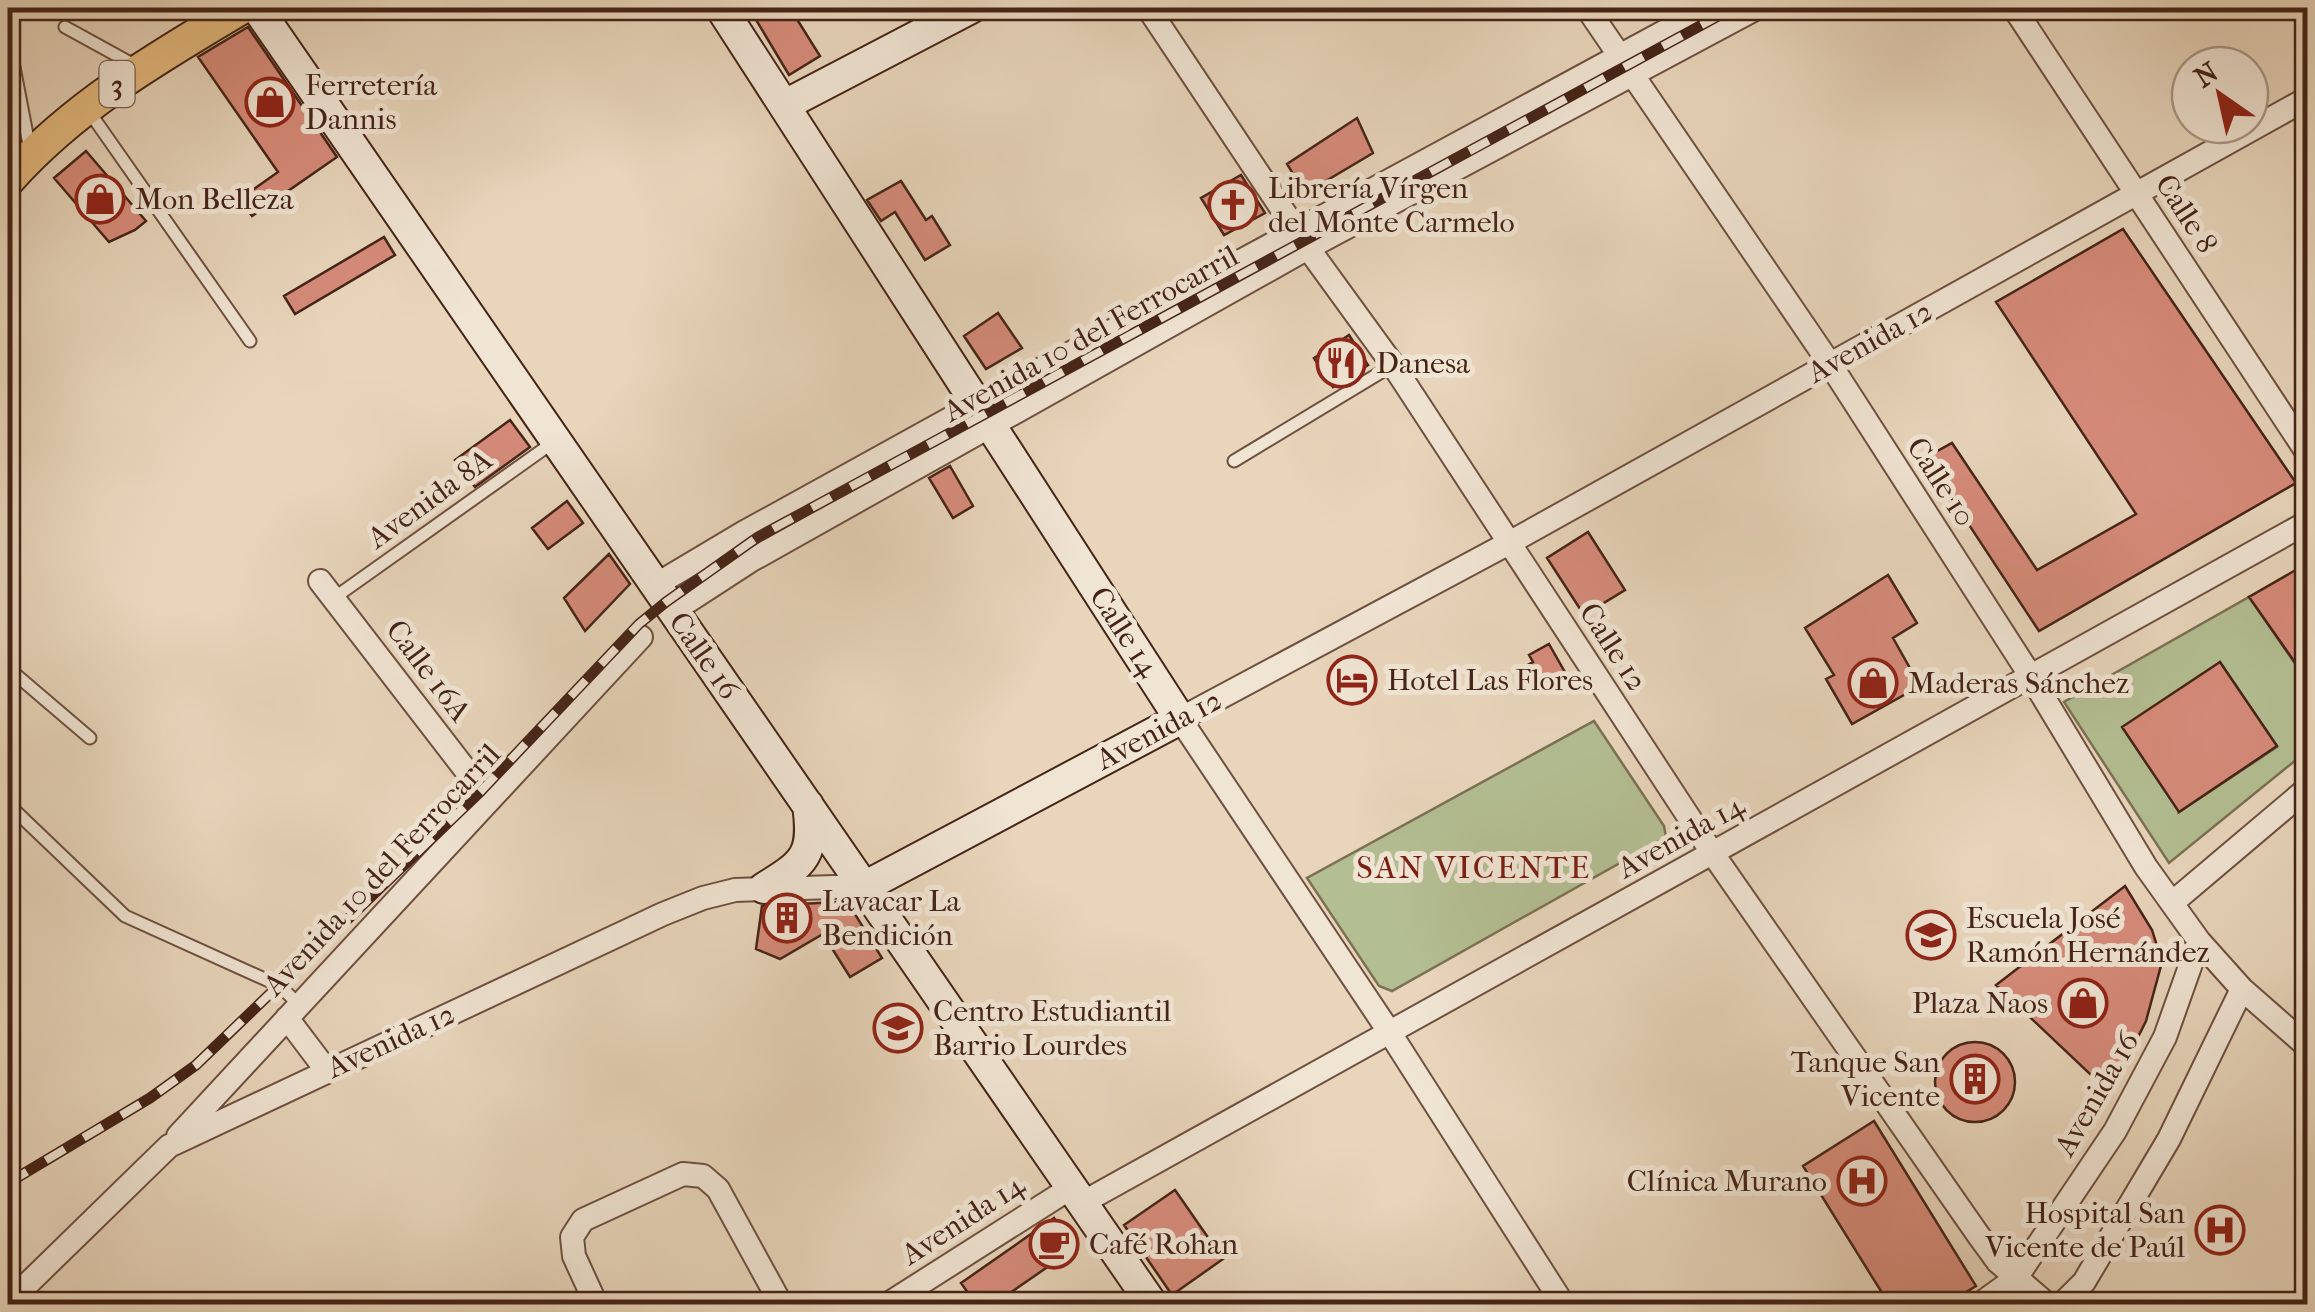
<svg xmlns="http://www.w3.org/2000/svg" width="2315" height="1312" font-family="'IM FELL French Canon',serif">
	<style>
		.green { fill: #b3be92; stroke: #7c7154; stroke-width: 2.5; fill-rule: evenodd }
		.building { fill: #d68b7a; stroke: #452417; stroke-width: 2.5 }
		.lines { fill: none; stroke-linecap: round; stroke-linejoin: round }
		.lane-casing { stroke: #6e5040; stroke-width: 15 }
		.street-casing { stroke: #6e5040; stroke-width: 26 }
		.secondary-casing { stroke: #452417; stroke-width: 34 }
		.primary-casing { stroke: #452417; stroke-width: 36 }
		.lane { stroke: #f0e4d3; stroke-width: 11 }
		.street { stroke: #f0e4d3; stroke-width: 22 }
		.secondary { stroke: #f0e4d3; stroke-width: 30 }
		.primary { stroke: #e4ba7e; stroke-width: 32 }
		.rail-casing { stroke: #452417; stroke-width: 11 }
		.rail { stroke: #f0e4d3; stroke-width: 8; stroke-dasharray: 22; stroke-linecap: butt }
		.labels { text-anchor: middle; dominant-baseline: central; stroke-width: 10; stroke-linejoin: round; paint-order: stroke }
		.shield { fill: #f0e4d3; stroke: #785e4f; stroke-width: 2.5 }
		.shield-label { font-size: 28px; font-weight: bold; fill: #452417 }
		.poi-label { font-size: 30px; fill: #452417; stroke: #f0e4d3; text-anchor: start }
		.street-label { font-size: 30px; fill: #452417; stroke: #f0e4d3 }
		.neighbourhood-label { font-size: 32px; letter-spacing: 2.5px; fill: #7a1f14; stroke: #f0e4d3 }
	</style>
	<rect width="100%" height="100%" fill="#e8d5bb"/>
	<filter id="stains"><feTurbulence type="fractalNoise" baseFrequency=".002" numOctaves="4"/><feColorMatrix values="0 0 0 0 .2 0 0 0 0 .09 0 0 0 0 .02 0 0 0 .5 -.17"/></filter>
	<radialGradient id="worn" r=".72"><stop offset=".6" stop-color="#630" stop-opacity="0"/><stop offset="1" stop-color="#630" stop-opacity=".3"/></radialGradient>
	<path class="green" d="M2249,597L2307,681V751L2169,863L2064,702ZM2220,663L2277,747L2179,812Z
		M1594,721L1664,826L1666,837L1392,991L1379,986L1307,878Z"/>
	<path class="building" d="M749,8H790L820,56L789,75Z
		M248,27L337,157L252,216L240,199L278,172L198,57Z
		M1357,118L1373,153L1314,188L1302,189L1287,164Z
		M86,151L146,221L135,230L109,242L54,178Z
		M1241,175L1265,213L1224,235L1201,198Z
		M901,181L926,220L932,216L950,245L925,260L895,212L881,221L867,200Z
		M2123,229L2296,483L2039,631L1925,458L1952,443L2037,570L2136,514L1996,302Z
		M384,237L395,255L295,314L284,296Z
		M998,313L1022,348L986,369L964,336Z
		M1349,335L1368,365L1333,387L1314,358Z
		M510,420L530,447L475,487L455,460Z
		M950,466L973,506L953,518L929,478Z
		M567,501L583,523L548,549L532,528Z
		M1588,532L1625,590L1584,615L1547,558Z
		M609,554L630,584L585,631L564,598Z
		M2308,563V681L2249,597Z
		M1888,575L1917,623L1893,638L1920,686L1852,724L1826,679L1834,675L1805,628Z
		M1549,644L1566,674L1533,692L1520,669L1533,662L1529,655Z
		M2220,662L2277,746L2179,812L2122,727Z
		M2125,886L2152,930L2162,962L2146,1021L2110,1093L1996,985Z
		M837,902L850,906L882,958L850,977L823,934L780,959L756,949L762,906Z
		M1935 1082a40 40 0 1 1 80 0a40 40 0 1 1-80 0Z
		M1874,1121L1976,1286L1946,1304H1889L1803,1166Z
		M1175,1190L1223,1259L1172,1295L1124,1225Z
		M1054,1218L1075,1248L994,1304H976L961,1283Z"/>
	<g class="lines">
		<g class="lane-casing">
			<path id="lane" d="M65,27L136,66
				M14,67L30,150
				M88,110L250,341
				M1234,461L1393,365
				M334,598L555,441
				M8,668L90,738
				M8,804L125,916L280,986L299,1005"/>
		</g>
		<g class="street-casing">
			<path id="street" d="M1148,8L1308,248L1393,365L1713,854L1979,1236L1998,1262L2047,1304
				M1587,8L1830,364L2030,675L2146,867L2199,941L2242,989L2308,1047
				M2014,8L2308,454
				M320,581L488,799
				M654,586L743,533L975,405L1708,8
				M673,611L750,561L1308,248L1757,8
				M2172,903L2308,788
				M287,1018L327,1071
				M178,1136L641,637
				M1082,1203L2308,522
				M8,1303L169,1146L663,914L703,898L735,890L866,886
				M596,1304L574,1256L572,1237L583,1220L683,1174L703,1176L718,1189L781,1304
				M888,1304L1072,1187
				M1563,1304L1390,1033L1180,719L1509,543L2308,98
				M1980,1304L2016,1278L2115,1131L2165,1037L2199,941
				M2062,1304L2084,1282L2169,1139L2242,989"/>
		</g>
		<g class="secondary-casing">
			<path id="secondary" d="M257,8L1152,1304
				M721,8L1180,719L866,886
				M785,105L971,8
				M764,888C805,863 815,855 808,805"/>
		</g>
		<g class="primary-casing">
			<path id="primary" d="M8,180C74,106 157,58 241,8"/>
		</g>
		<use href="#lane" class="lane"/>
		<use href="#street" class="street"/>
		<use href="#secondary" class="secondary"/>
		<use href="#primary" class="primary"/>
		<g class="rail-casing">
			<path id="rail" d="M8,1183L150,1098L196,1065L481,791L639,624L666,602L758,537L1733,8"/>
		</g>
		<use href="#rail" class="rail"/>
	</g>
	<defs>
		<g id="shop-ring" transform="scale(2.5)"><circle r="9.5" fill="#f0e4d3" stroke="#8f2418" stroke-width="1.5"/><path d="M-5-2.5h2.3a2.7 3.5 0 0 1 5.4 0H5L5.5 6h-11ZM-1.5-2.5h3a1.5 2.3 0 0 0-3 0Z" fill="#8f2418"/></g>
		<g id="church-ring" transform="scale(2.5)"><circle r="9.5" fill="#f0e4d3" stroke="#8f2418" stroke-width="1.5"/><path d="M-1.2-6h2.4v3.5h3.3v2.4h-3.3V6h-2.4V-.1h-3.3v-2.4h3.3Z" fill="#8f2418"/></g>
		<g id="restaurant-ring" transform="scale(2.5)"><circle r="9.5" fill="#f0e4d3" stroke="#8f2418" stroke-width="1.5"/><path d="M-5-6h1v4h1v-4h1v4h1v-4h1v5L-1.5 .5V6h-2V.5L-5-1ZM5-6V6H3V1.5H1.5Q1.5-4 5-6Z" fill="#8f2418"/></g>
		<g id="hotel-ring" transform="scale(2.5)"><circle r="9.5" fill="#f0e4d3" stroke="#8f2418" stroke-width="1.5"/><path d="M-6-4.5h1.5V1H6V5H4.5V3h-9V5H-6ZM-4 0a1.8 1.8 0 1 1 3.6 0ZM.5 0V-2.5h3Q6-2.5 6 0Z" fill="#8f2418"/></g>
		<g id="building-ring" transform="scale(2.5)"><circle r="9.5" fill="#f0e4d3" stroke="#8f2418" stroke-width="1.5"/><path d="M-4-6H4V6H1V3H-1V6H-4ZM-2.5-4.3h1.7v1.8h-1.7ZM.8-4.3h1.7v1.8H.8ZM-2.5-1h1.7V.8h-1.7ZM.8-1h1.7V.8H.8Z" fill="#8f2418"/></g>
		<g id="school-ring" transform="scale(2.5)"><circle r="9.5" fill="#f0e4d3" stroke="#8f2418" stroke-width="1.5"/><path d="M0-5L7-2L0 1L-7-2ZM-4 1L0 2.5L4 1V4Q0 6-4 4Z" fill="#8f2418"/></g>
		<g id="hospital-ring" transform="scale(2.5)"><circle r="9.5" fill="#f0e4d3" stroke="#8f2418" stroke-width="1.5"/><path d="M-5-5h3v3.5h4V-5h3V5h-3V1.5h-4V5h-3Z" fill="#8f2418"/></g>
		<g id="cafe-ring" transform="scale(2.5)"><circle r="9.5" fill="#f0e4d3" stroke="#8f2418" stroke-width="1.5"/><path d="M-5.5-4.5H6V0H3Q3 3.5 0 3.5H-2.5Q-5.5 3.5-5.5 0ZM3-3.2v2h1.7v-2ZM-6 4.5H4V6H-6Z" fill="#8f2418"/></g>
	</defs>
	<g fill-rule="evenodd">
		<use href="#shop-ring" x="270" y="102"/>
		<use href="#shop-ring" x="100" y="199"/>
		<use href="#church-ring" x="1233" y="205"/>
		<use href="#restaurant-ring" x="1341" y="363"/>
		<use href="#hotel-ring" x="1352" y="680"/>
		<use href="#shop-ring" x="1873" y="683"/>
		<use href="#building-ring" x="787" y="918"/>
		<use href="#school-ring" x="1931" y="935"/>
		<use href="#shop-ring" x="2083" y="1003"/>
		<use href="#school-ring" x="898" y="1028"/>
		<use href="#building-ring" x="1975" y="1079"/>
		<use href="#hospital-ring" x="1862" y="1181"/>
		<use href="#hospital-ring" x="2220" y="1230"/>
		<use href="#cafe-ring" x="1054" y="1244"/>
	</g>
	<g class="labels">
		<rect class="shield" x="99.5" y="61" width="35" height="46" rx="8"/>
		<g class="shield-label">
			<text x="117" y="84">3</text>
		</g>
		<g class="poi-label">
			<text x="305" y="85">Ferretería<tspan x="305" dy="34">Dannis</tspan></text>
			<text x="1268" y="188">Librería Vírgen<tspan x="1268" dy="34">del Monte Carmelo</tspan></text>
			<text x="135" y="199">Mon Belleza</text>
			<text x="1376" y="363">Danesa</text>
			<text x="1387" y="680">Hotel Las Flores</text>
			<text x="1908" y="683">Maderas Sánchez</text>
			<text x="822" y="901">Lavacar La<tspan x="822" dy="34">Bendición</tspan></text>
			<text x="1966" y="918">Escuela José<tspan x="1966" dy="34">Ramón Hernández</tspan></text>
			<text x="2048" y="1003" text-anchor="end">Plaza Naos</text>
			<text x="933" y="1011">Centro Estudiantil<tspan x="933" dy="34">Barrio Lourdes</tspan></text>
			<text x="1940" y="1062" text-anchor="end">Tanque San<tspan x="1940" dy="34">Vicente</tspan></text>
			<text x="1827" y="1181" text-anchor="end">Clínica Murano</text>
			<text x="2185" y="1213" text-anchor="end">Hospital San<tspan x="2185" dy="34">Vicente de Paúl</tspan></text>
			<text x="1089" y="1244">Café Rohan</text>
		</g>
		<g class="street-label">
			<text transform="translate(2186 214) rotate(57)">Calle 8</text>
			<text transform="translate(1091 334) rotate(-29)">Avenida 10 del Ferrocarril</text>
			<text transform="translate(1870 342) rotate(-29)">Avenida 12</text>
			<text transform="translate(1941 482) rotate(57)">Calle 10</text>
			<text transform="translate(430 499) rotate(-36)">Avenida 8A</text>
			<text transform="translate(1124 632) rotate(57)">Calle 14</text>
			<text transform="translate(1613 647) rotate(57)">Calle 12</text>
			<text transform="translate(704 656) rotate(55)">Calle 16</text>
			<text transform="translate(428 671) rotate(53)">Calle 16A</text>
			<text transform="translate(1159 730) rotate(-28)">Avenida 12</text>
			<text transform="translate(1681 837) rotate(-29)">Avenida 14</text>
			<text transform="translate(382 870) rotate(-47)">Avenida 10 del Ferrocarril</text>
			<text transform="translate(391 1041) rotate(-25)">Avenida 12</text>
			<text transform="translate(2097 1094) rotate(-60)">Avenida 16</text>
			<text transform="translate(963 1220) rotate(-33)">Avenida 14</text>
		</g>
		<g class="neighbourhood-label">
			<text x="1474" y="867">SAN VICENTE</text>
		</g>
	</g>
	<rect width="2315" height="1312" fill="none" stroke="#e8d5bb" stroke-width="40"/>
	<rect x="10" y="10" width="2295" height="1292" fill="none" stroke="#452417" stroke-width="5"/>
	<rect x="20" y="20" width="2275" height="1272" fill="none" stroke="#452417" stroke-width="2.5"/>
	<g transform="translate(2220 95) rotate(326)"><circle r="48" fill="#f0e4d3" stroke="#ac9788" stroke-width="2.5"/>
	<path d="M0-8L18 38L0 25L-18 38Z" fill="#8f2418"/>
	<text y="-15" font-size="28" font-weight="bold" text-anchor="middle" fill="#452417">N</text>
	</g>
	<rect width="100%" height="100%" filter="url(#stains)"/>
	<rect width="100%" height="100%" fill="url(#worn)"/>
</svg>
